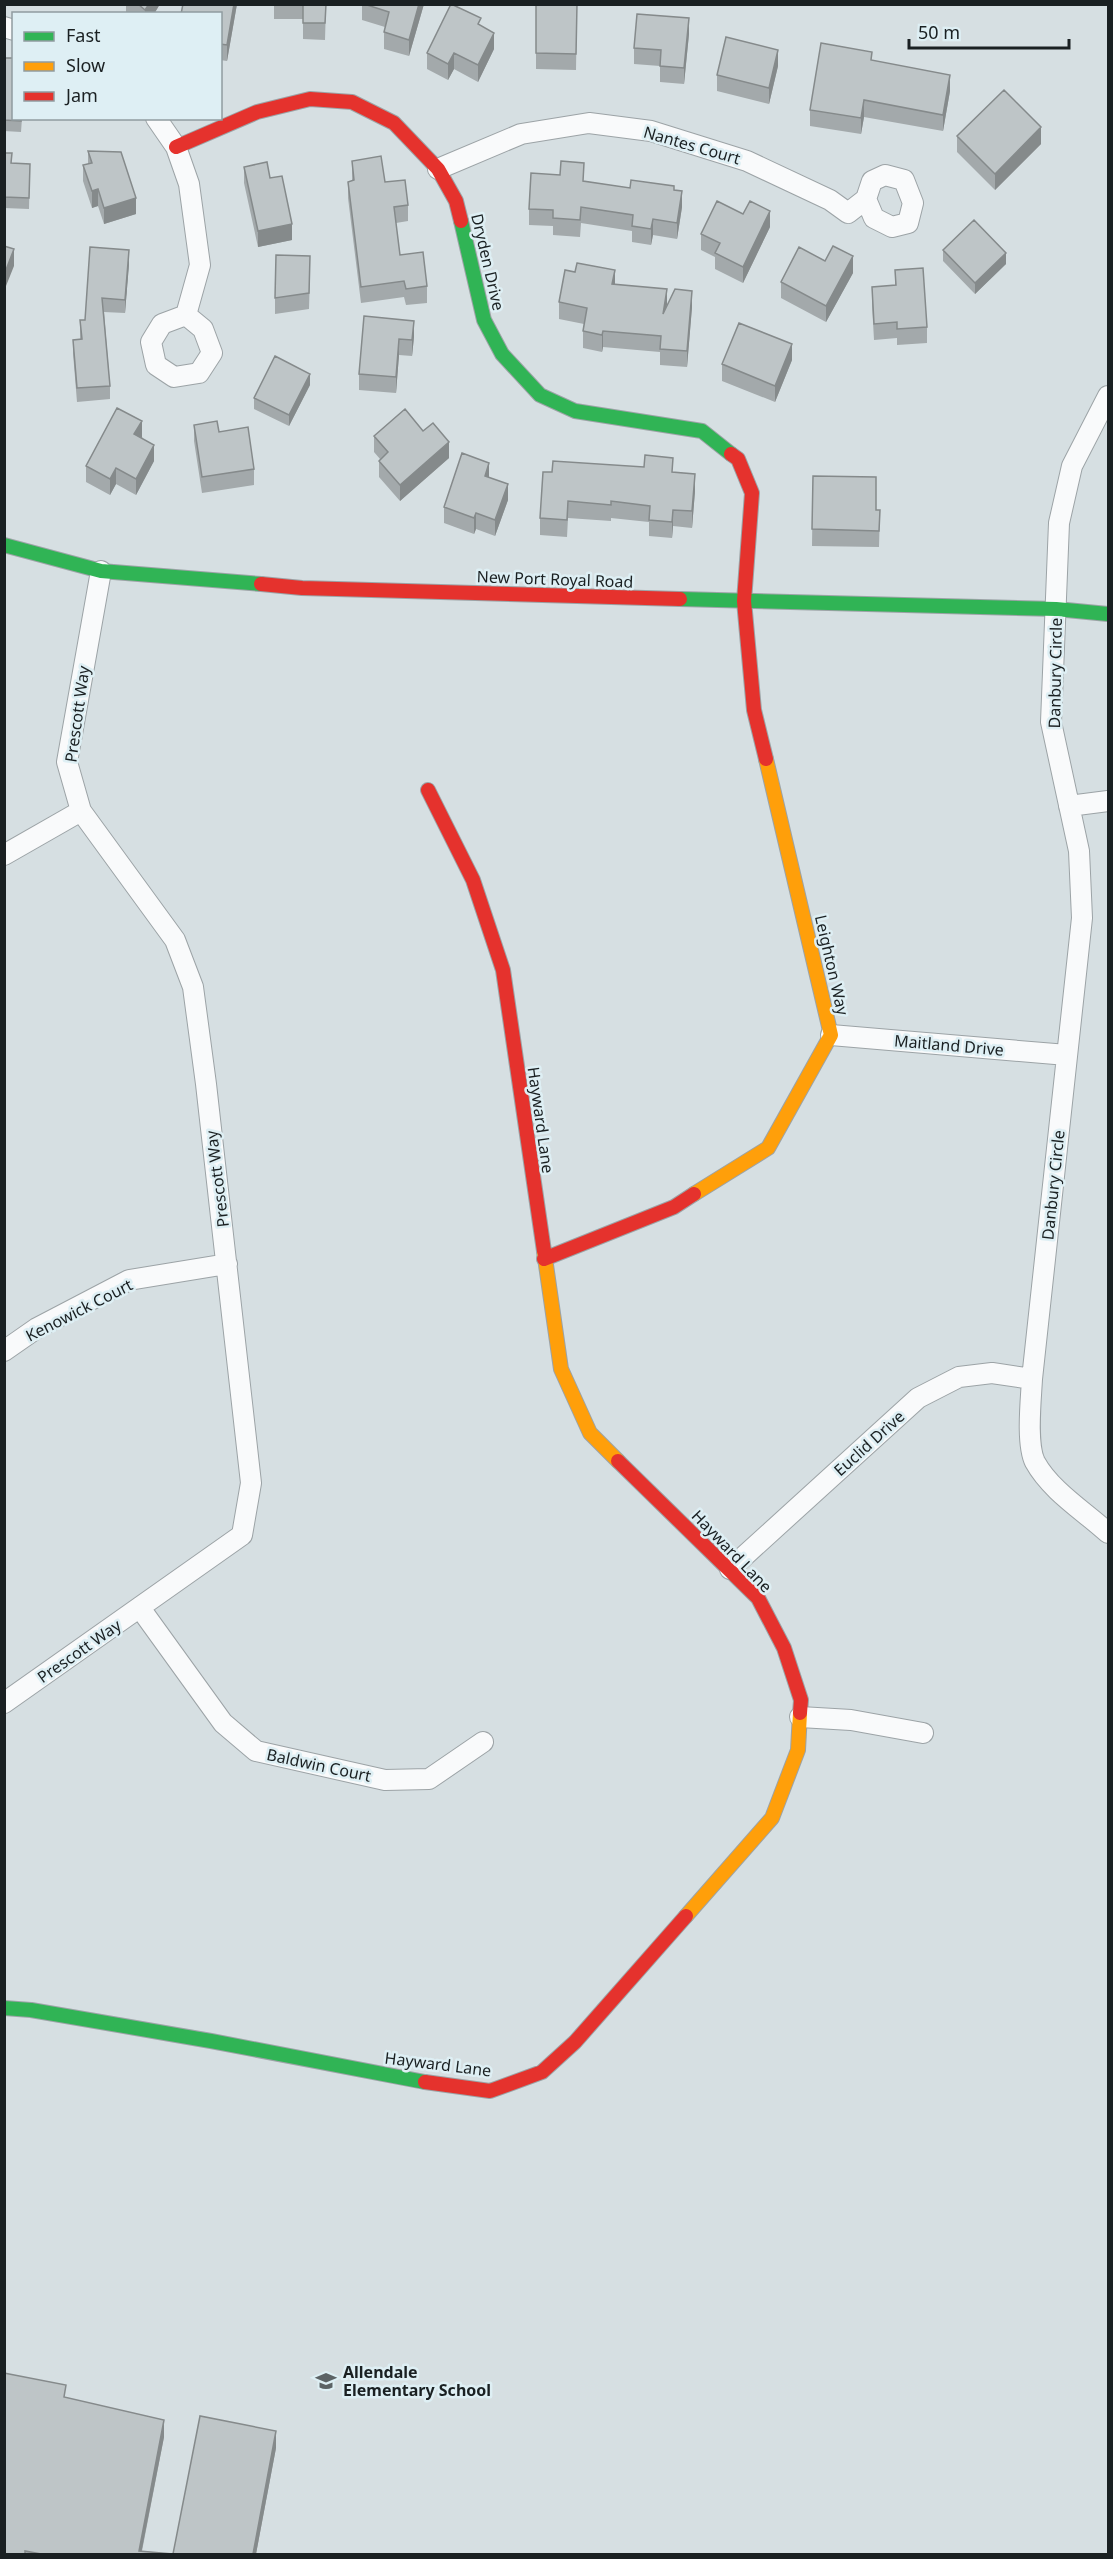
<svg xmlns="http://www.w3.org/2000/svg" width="1113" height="2559" font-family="'Noto Sans',sans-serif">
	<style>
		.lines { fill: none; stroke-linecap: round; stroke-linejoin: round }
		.street-casing { stroke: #9ca3a6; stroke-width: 22 }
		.fast-casing { stroke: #9ca3a6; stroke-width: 16 }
		.slow-casing { stroke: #9ca3a6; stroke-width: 16 }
		.jam-casing { stroke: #9ca3a6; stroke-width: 16 }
		.street { stroke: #f9fafb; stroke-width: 20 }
		.fast { stroke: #30b455; stroke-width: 14 }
		.slow { stroke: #ff9f0a; stroke-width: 14 }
		.jam { stroke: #e5322d; stroke-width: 14 }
		.wall { fill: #a3a9ab }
		.shaded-wall { fill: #858a8b }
		.building { fill: #bec5c7; stroke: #858a8b; stroke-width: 1.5 }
		.labels { text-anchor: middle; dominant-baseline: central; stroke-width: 5; stroke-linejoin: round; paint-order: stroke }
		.street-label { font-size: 16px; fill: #1a2022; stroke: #deeff4 }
		.poi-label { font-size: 16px; font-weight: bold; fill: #1a2022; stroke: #deeff4; text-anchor: start }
	</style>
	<rect width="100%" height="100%" fill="#d6dfe2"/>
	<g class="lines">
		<g class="street-casing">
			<path id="street" d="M4,27L14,30
				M156,118L176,147L189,184L200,265L186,315
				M438,169L521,134L589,123L651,131L747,161L830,200L848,213L866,199L874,218L892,227L908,223L913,203L904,180L885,175L872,181L866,199
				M186,315L203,329L212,353L199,373L174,377L156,365L151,342L162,324Z
				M1108,396L1072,466L1059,523L1051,722L1079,851L1082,918L1032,1379C1031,1399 1026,1444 1035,1462C1051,1491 1084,1511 1108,1533
				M1069,806L1108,801
				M4,855L81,811
				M831,1035L1067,1055
				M4,1351L37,1328L129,1280L227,1264
				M730,1569L918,1398L959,1377L992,1373L1032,1379
				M140,1608L223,1723L256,1751L385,1780L429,1779L483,1742
				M4,1703L242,1535L251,1483L206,1084L193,987L175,940L81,811L67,762L101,571
				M800,1717L851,1720L923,1733"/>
		</g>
		<g class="fast-casing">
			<path id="fast" d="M461,221L484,320L502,354L540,395L575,411L702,431L731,454
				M4,545L101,571L261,584
				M680,599L1056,609L1108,614
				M4,2008L31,2010L211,2041L425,2082"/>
		</g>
		<g class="slow-casing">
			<path id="slow" d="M694,1194L768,1148L831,1035L766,759
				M544,1251L561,1369L590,1433L618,1461
				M686,1916L772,1818L798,1750L800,1713"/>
		</g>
		<g class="jam-casing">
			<path id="jam" d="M176,147L257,112L310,99L352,102L394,123L438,169L456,201L461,221
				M731,454L738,459L752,493L744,601L754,710L766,759
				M261,584L302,588L680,599
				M428,790L473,880L503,970L544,1251
				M544,1259L674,1207L694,1194
				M618,1461L758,1598L784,1648L801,1700L800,1713
				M425,2082L490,2091L542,2072L575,2042L686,1916"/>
		</g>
		<use href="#street" class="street"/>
		<use href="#fast" class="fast"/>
		<use href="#slow" class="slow"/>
		<use href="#jam" class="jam"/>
	</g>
	<path class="wall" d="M126,4H160L154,14H128L126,12Z
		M183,4H237L227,61L220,60V14Z
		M274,4H326L325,40L303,39V19H274Z
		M362,4H424L409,56L384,49V32L385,27L362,20Z
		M536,4H577L576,70L536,69Z
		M481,26L494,49L478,82L454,69L448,80L427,69V53Z
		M689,34L684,84L660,82V66L634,64V48Z
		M4,58L22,118L21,132L4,131Z
		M872,60L950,91L943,131L864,117L861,134L810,126V110Z
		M778,66L769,104L717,91V75Z
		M957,136L1041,144L995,190L957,152Z
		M88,151L136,214L104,224L98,206L92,208L83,181V165L88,164Z
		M4,153L12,163L30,164L29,209L4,208Z
		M352,161L385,182L408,205V221L396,223L400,255L427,286V303L406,305L404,297L361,303L348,198V182L352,181Z
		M244,167L270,178L292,240L258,247L244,183Z
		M584,181L630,188L674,190L682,207L677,239L653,235L651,245L632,242V231L581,223L580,237L553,235V226L529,225V209Z
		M770,227L743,283L715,269V257L701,250V234Z
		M943,250L1006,264L975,294L943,261Z
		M825,261L853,273L826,322L781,298V282Z
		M129,264L125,313L104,312L110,386V399L77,402L73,353V340L80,339V320H85Z
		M895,270L927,327V343L897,345V338L874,340L872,304V287L895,286Z
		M310,273L309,309L275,314V298Z
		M615,285L667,306L692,307L687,367L660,365V352L603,347L602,352L583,348V331L584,324L559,319V302Z
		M364,316L414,337L412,356L399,355L396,393L359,390V374Z
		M792,360L775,402L722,381V364Z
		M310,385L289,426L254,409V398Z
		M194,425L219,432L254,469V485L202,493L194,441Z
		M423,431L449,458L400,501L379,477V461L380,459L374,452V436Z
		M142,437L154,461L136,495L116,484L110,495L86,482V466Z
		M644,467L673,472L695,491L692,528L673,526L672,538L649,536V522L611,518V521L568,518L567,537L540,535V518L552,472Z
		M813,476L876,510H880L879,547L812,546Z
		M489,478L508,500L495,536L476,529L474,534L444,523V507Z
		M66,2397L164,2437L142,2551L173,2554L276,2448L256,2554H4Z"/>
	<path class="shaded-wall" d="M149,4H160L154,14H145V10Z
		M234,4H237L227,61V45Z
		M419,4H424L409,56V40Z
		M689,18V34L684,84V68Z
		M494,33V49L478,82V65Z
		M778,50V66L769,104V88Z
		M454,53V69L448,80V64Z
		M950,75V91L943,131V115Z
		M864,100V117L861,134V118Z
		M1041,127V144L995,190V174Z
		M98,189V206L92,208V191Z
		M682,191V207L677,239V223Z
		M136,198V214L104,224V208Z
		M770,211V227L743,283V267Z
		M653,219V235L651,245V229Z
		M292,224V240L258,247V231Z
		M14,249V266L4,291V275Z
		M129,250V264L125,313V300Z
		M1006,253V264L975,294V283Z
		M853,256V273L826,322V306Z
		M615,270V286L612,284Z
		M667,289V305L663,314Z
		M692,291V307L687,367V351Z
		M414,321V337L412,356V340Z
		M603,331V347L602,352V335Z
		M399,339V355L396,393V377Z
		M792,344V360L775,402V386Z
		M310,374V385L289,426V415Z
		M142,421V437L134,450V434Z
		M449,442V458L400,501V485Z
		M154,445V461L136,495V479Z
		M489,463V479L485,476Z
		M116,468V484L110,495V479Z
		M695,474V491L692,528V511Z
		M508,484V500L495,536V520Z
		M673,510V526L672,538V522Z
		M476,513V529L474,534V518Z
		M164,2420V2437L141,2554L139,2551Z
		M276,2431V2448L256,2554H253Z"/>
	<path class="building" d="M138,4H149L145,10Z
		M183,4H234L227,45L220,44V14H181Z
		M303,4H326L325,23H303Z
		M364,4H419L409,40L384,32L389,12Z
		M451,4L481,18L478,24L494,33L478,65L454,53L448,64L427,53Z
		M536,4H577L576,54L536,53Z
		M637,14L689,18L684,68L660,66L661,50L634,48Z
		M726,37L778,50L769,88L717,75Z
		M821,43L872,52L871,60L950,75L943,115L864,100L861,118L810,110Z
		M4,58H14V118H21V121L4,120Z
		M1004,90L1041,127L995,174L957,136Z
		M88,151L121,152L136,198L104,208L98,189L92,191L83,165L92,163Z
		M4,153H12L11,163L30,164L29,198L4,197Z
		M381,156L385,182L405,180L408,205L394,207L400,255L423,252L427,286L406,289L404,281L361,287L348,182L354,180L352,161Z
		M561,161L584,163L583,181L630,188L631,180L674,186V190L682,191L677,223L653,219L651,229L632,226L633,215L581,207L580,220L553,218V210L529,209L531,173L560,175Z
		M267,162L270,178L282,176L292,224L258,231L244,167Z
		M717,201L743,214L750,201L770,211L743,267L715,253L720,243L701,234Z
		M974,220L1006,253L975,283L943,250Z
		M4,246L14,249L4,275Z
		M833,246L853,256L826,306L781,282L799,247L825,261Z
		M90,247L129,250L125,300L102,298L110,386L77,388L73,340L82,339L80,320H85Z
		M276,255L310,256L309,293L275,298Z
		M577,263L615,270L612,284L667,289L663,314L675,289L692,291L687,351L660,349L661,336L603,331L602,335L583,331L587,308L559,302L565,270L575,272Z
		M923,268L927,327L897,329V322L874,324L872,287L896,285L895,270Z
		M364,316L414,321L412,340L399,339L396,377L359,374Z
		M739,323L792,344L775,386L722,364Z
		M275,356L310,374L289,415L254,398Z
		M117,408L142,421L134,434L154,445L136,479L116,468L110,479L86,466Z
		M405,409L423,431L433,423L449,442L400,485L379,461L388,452L374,436Z
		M217,421L219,432L248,427L254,469L202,477L194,425Z
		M462,453L489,463L485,476L508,484L495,520L476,513L474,518L444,507Z
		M645,455L673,458L672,472L695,474L692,511L673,510L672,522L649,520L650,506L611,501V505L568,501L567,520L540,518L543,472H552L553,461L644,467Z
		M813,476L876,477V510H880L879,531L812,529Z
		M4,2373L66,2385L64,2397L164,2420L139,2551L173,2554L200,2416L276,2431L253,2554H41L25,2551V2554H4Z"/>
	<defs>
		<g id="school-bare" transform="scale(1.62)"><path d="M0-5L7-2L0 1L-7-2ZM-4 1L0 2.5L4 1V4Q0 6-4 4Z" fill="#5c6365" stroke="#deeff4" stroke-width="2.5" paint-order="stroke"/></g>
	</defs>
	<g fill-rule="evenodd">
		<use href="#school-bare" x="326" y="2381"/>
	</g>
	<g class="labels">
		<g class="street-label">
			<text transform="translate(692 145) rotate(16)">Nantes Court</text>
			<text transform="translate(488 262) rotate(77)">Dryden Drive</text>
			<text transform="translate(555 579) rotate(2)">New Port Royal Road</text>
			<text transform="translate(1055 673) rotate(-89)">Danbury Circle</text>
			<text transform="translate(77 714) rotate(-82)">Prescott Way</text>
			<text transform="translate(832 965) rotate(77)">Leighton Way</text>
			<text transform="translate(949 1045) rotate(5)">Maitland Drive</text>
			<text transform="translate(541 1120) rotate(82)">Hayward Lane</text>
			<text transform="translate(217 1179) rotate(-97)">Prescott Way</text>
			<text transform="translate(1053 1185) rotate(-84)">Danbury Circle</text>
			<text transform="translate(79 1310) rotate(-27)">Kenowick Court</text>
			<text transform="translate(869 1443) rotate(-42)">Euclid Drive</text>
			<text transform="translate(732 1551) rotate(46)">Hayward Lane</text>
			<text transform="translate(79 1651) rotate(-35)">Prescott Way</text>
			<text transform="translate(319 1765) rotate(12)">Baldwin Court</text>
			<text transform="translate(438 2064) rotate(7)">Hayward Lane</text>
		</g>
		<g class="poi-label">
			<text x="343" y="2372">Allendale<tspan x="343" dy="18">Elementary School</tspan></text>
		</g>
	</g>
	<rect width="1113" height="2559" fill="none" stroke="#1a2022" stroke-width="12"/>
	<rect x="12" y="12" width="210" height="108" fill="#deeff4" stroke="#909ca0" stroke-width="1.5"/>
	<rect x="24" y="32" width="30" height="9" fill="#30b455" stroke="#909ca0" stroke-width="1.5"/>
	<text x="66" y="42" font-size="18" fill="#1a2022">Fast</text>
	<rect x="24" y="62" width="30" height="9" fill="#ff9f0a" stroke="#909ca0" stroke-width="1.5"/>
	<text x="66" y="72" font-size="18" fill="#1a2022">Slow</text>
	<rect x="24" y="92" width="30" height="9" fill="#e5322d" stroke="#909ca0" stroke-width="1.5"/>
	<text x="66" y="102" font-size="18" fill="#1a2022">Jam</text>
	<path d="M909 39v9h160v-9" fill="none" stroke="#1a2022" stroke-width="3"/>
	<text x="918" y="39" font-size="18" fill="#1a2022" stroke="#deeff4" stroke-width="4.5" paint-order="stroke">50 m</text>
</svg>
